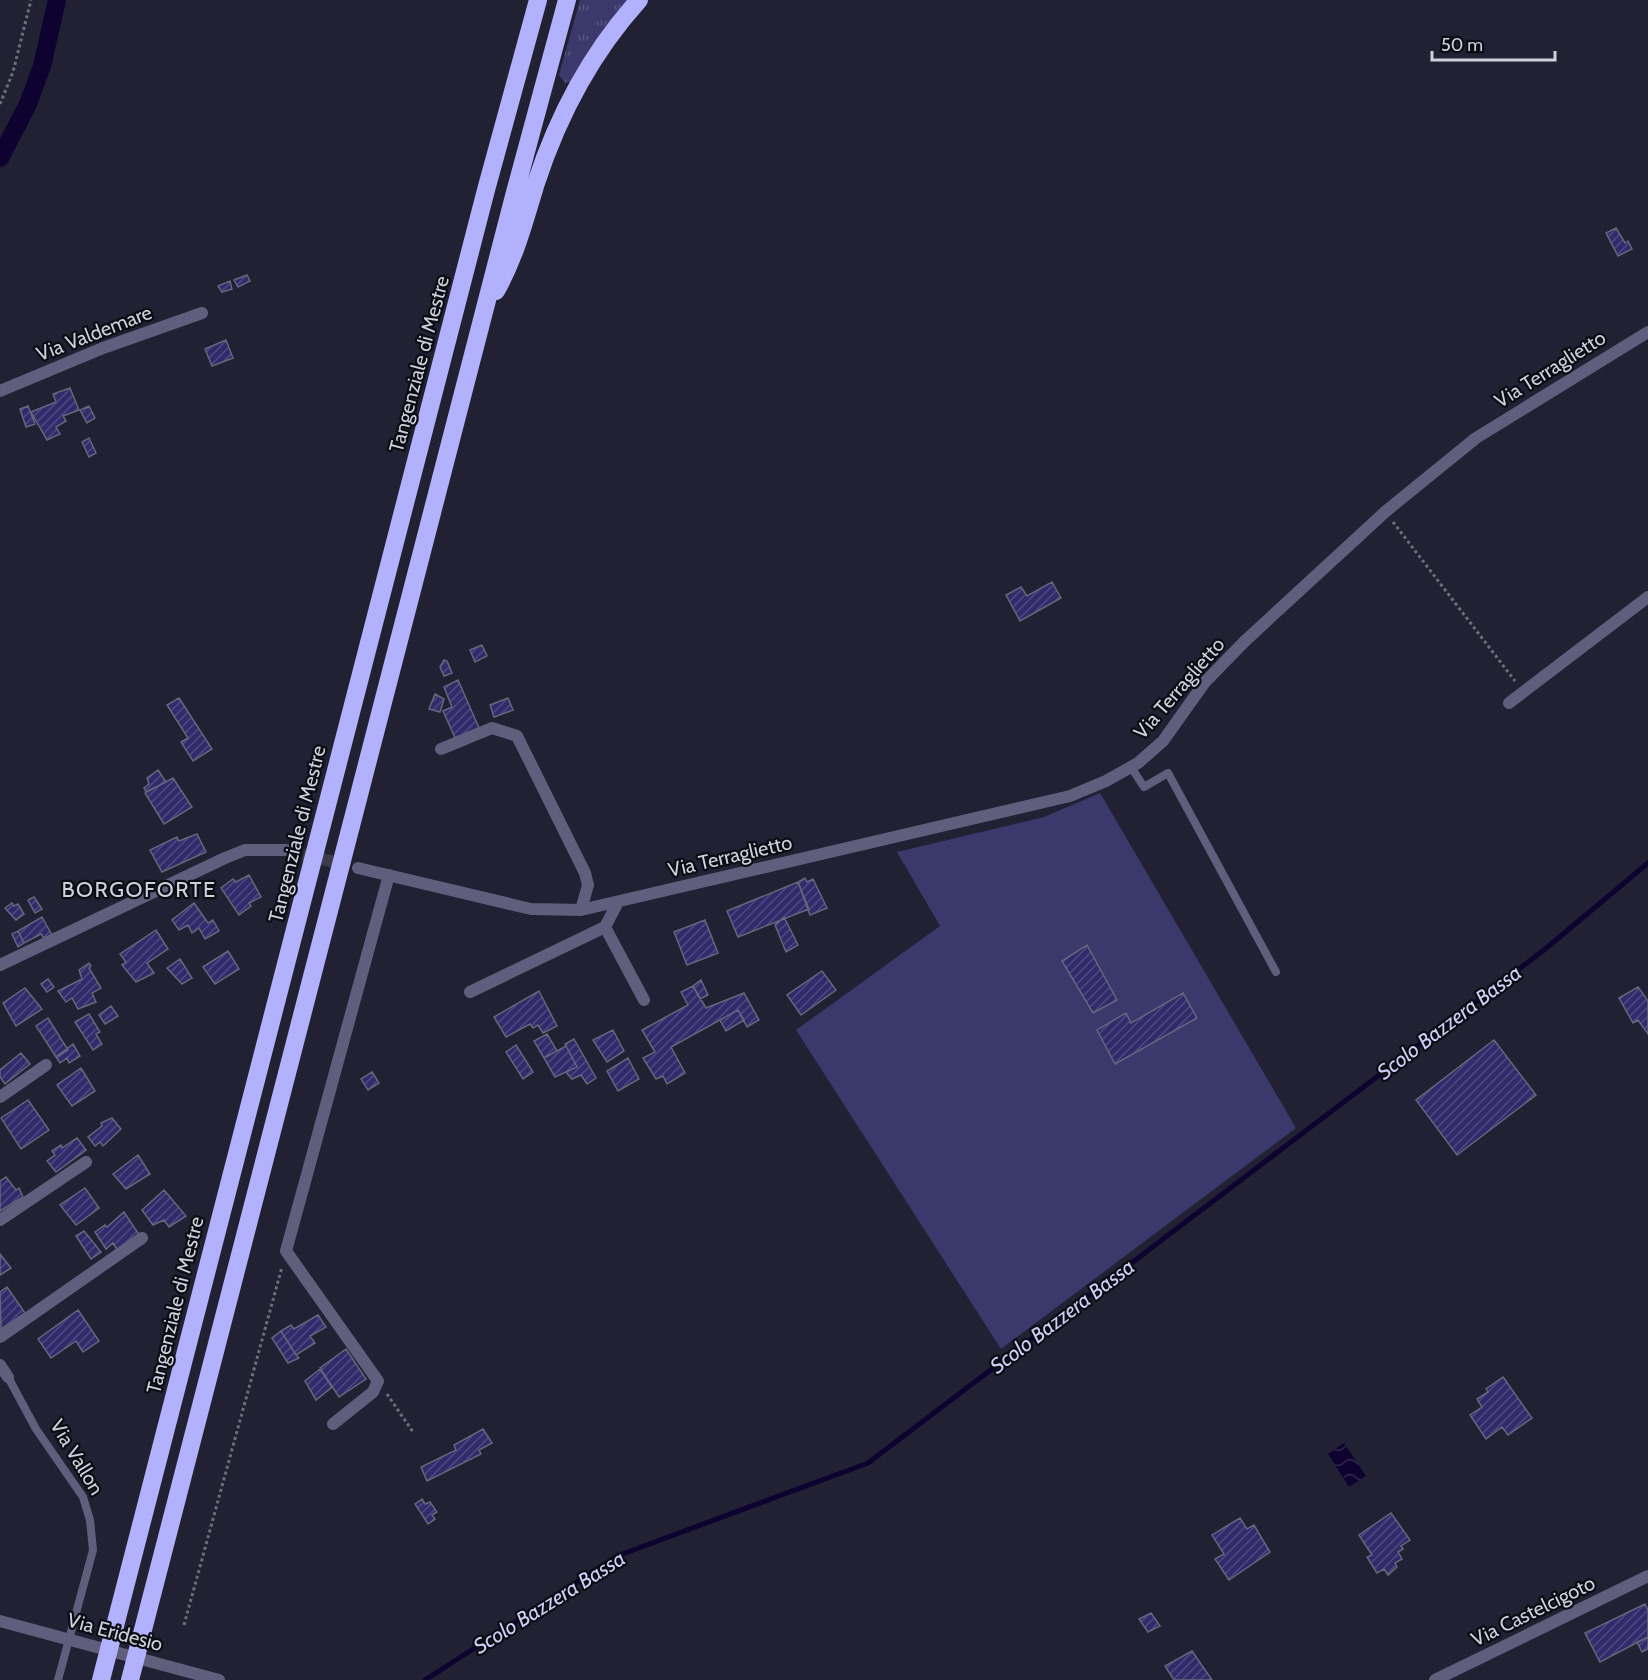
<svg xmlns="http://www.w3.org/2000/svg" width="1648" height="1680" font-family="Cabin,sans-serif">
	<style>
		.grass { fill: url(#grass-tufts) }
		.pitch { fill: #3b386c }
		.water { fill: url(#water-waves) }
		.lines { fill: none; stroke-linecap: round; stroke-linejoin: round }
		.stream { stroke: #0d0230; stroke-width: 5 }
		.canal { stroke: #0d0230; stroke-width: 18 }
		.building { fill: url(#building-hatch); stroke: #65667b; stroke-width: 1.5 }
		.minor-tunnel { stroke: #3b3b4c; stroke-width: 12; stroke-dasharray: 12 6; stroke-linecap: butt }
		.path { stroke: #6d6d7c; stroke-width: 3; stroke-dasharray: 3 3; stroke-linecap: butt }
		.service { stroke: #5f5f7d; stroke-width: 8 }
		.minor { stroke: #5f5f7d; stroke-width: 12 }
		.motorway { stroke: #b2b1fd; stroke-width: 18 }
		.labels { text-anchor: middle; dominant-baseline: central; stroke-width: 4.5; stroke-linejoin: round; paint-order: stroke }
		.street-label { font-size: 20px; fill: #cfd0dc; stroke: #0c0c14 }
		.water-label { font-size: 21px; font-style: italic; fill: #cecef6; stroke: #0c0c14 }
		.quarter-label { font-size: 22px; letter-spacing: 1.5px; fill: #cfd0dc; stroke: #0c0c14 }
	</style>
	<defs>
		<pattern id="grass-tufts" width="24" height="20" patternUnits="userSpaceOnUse" patternTransform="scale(1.5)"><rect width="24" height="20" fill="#3b386c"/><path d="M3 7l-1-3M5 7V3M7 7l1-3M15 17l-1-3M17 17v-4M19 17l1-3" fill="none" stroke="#565480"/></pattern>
		<pattern id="water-waves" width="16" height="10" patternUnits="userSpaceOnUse" patternTransform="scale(1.5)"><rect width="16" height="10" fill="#0d0230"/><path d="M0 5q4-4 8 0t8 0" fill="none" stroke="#2f264d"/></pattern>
		<pattern id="building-hatch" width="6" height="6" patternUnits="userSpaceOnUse" patternTransform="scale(1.5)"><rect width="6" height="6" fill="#322b6b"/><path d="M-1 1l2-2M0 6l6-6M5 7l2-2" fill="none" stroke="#4f4980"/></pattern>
	</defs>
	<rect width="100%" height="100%" fill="#212133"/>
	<path class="grass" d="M580,0H630L572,81L565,83L559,75Z"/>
	<path class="pitch" d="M1100,793L1296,1128L1001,1349L796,1030L940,926L897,852L1044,817Z"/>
	<path class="water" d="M1344,1443L1366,1476L1349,1487L1328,1454Z"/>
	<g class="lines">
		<path class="stream" d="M425,1680L617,1556L868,1463L1544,950L1648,863"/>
		<path class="canal" d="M0,158L28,104L42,66L57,0"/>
	</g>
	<path class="building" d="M1616,228L1625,243L1628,241L1632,249L1618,256L1606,233Z
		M247,275L250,281L238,287L234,280Z
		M230,281L232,289L222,292L218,286Z
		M226,340L233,358L212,366L205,349Z
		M70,388L79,410L63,416L66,421L56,427L60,434L47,440L31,412L56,402L53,394Z
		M28,406L35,424L26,427L20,409Z
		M89,406L95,418L87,423L80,410Z
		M89,438L96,453L89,457L82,442Z
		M1052,582L1061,598L1020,621L1006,595L1021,587L1027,596Z
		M482,645L487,656L475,662L470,650Z
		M444,660L447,661L452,673L444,676L440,667Z
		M458,680L480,730L456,740L443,711L452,707L444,687Z
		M435,694L444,699L440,712L429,709Z
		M179,698L212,749L193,761L181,742L188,738L167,705Z
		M508,698L513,710L494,717L490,705Z
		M158,770L166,782L146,792L144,788L149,784L147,778Z
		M173,778L192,807L164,824L145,793Z
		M197,834L206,852L162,872L150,850L177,837L179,841Z
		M249,875L261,897L249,903L251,906L239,915L221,888L233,879L236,882Z
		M805,878L807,882L813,879L827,908L810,915L798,882Z
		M798,882L809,909L738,937L727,911Z
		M34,897L42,909L35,913L28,900Z
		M12,903L14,906L18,904L24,914L16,920L5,908Z
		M194,903L208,923L213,920L219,931L205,939L199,928L192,933L188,925L179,930L172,920Z
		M42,917L52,935L44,938L41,934L24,943L18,931Z
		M784,917L798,945L786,952L775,925Z
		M705,920L718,953L687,965L674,932Z
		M156,930L168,949L147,963L154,973L136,982L122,965L126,962L120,954Z
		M18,931L24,943L18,947L12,934Z
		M1087,945L1117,1000L1093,1013L1062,961Z
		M228,951L239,969L215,984L203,967Z
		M180,959L192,978L182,984L167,968Z
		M89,963L91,966L89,968L101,988L92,993L96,1002L78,1009L72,998L66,1002L58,991L82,979L79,970Z
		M822,971L836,990L801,1015L787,995Z
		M48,979L54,987L47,992L41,984Z
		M701,980L708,995L700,999L693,986Z
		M693,986L706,1008L744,993L759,1020L747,1027L738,1010L671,1047L685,1073L667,1084L663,1076L656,1079L643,1058L655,1052L642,1030L688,1005L681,992Z
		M1638,987L1648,1001V1034L1638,1020L1633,1023L1619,998Z
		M25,988L42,1009L16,1026L3,1003Z
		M539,991L557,1026L543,1033L538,1025L533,1028L530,1024L506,1037L494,1017Z
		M1183,993L1197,1018L1115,1064L1097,1030L1126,1013L1131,1023Z
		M111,1006L118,1016L105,1024L99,1015Z
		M738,1010L744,1020L726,1031L720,1020Z
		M89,1014L100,1032L96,1034L102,1044L93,1050L75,1022Z
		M48,1018L68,1050L56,1057L36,1026Z
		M613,1030L624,1051L607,1062L593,1040Z
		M547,1034L557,1051L544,1058L534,1041Z
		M574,1039L596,1078L587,1084L581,1075L572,1079L566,1072L577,1067L565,1044Z
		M1494,1040L1536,1095L1457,1155L1416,1100Z
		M73,1044L80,1056L69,1063L67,1058L60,1063L56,1057Z
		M516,1045L533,1072L523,1079L506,1052Z
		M566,1046L577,1067L555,1077L544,1058Z
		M21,1053L30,1064L5,1084L0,1077V1070Z
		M628,1058L639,1079L618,1091L607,1071Z
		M81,1068L95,1091L72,1106L57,1085Z
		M372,1072L379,1083L368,1090L361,1079Z
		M28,1100L49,1130L21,1149L1,1118Z
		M112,1118L121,1129L103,1146L100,1142L95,1146L88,1137L102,1126L101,1123Z
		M77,1138L86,1150L56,1172L47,1161L55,1155L52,1151L61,1145L62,1148Z
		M138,1155L150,1174L126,1189L113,1174Z
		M6,1177L16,1190L19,1188L23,1197L0,1211V1181Z
		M85,1188L99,1208L76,1225L60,1205Z
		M164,1190L186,1216L169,1227L164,1220L153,1225L142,1210Z
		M124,1212L140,1236L118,1251L113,1243L106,1249L95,1232L105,1225L107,1227Z
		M84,1231L101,1252L91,1259L76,1236Z
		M0,1254L11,1268L0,1275Z
		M7,1287L25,1313L1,1329L0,1292Z
		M78,1310L99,1341L83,1352L76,1341L51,1358L38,1339Z
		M318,1315L326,1327L310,1336L315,1343L296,1355L281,1331L291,1325L294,1329Z
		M281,1331L296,1355L299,1358L288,1363L272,1338Z
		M346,1349L366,1379L339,1397L320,1368Z
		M320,1369L332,1387L316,1400L305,1381Z
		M1503,1377L1532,1418L1508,1435L1502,1427L1486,1439L1470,1415L1482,1407L1477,1399L1488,1392L1486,1389Z
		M483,1429L492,1443L479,1450L481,1454L427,1481L421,1467L456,1450L454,1445Z
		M422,1499L425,1504L430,1502L437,1512L432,1515L435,1519L428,1524L415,1504Z
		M1391,1513L1410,1540L1401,1546L1403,1549L1398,1552L1402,1559L1395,1563L1397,1567L1388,1575L1384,1569L1377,1573L1367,1557L1372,1555L1359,1535Z
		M1240,1518L1247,1529L1254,1525L1270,1552L1229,1580L1215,1559L1224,1554L1212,1535Z
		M1645,1604L1648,1610V1637L1600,1662L1585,1633Z
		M1151,1613L1160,1626L1148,1632L1139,1619Z
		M1648,1637V1649L1642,1652L1637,1642Z
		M1192,1651L1212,1680H1174L1165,1666Z"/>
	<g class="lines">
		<path class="minor-tunnel" d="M286,850L358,868"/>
		<path class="path" d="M0,104L13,72L31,0
			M1393,522L1515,681
			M387,1394L413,1432
			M184,1625L282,1267"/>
		<path class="service" d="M1131,767L1144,787L1168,773L1276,972
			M8,1377L36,1429L83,1497L90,1520L93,1550L58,1680"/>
		<path class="minor" d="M0,391L103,348L202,313
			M1509,703L1648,597
			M441,749L492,728L517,736L585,873L588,885L581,910
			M358,868L531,909L581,910L1070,796L1106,781L1138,763L1163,741L1205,682L1245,641L1385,512L1476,438L1648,332
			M605,927L644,1000
			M0,965L225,858L245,850H286
			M470,992L605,927L618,902
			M0,1097L46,1065
			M0,1220L86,1162
			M0,1337L142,1238
			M0,1365L8,1377
			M333,1424L373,1392L378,1381L286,1251L389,875
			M0,1621L219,1680
			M1435,1680L1648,1576"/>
		<path class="motorway" d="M496,291C516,255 524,222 536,183C558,116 592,52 639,0
			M101,1680L486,190L538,0
			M130,1680L514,196L567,0"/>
	</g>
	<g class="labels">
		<g class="street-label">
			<text transform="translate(94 333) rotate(-21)">Via Valdemare</text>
			<text transform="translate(419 364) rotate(-75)">Tangenziale di Mestre</text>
			<text transform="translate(1550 369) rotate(-32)">Via Terraglietto</text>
			<text transform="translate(1179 688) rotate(-49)">Via Terraglietto</text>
			<text transform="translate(297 834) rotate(-76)">Tangenziale di Mestre</text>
			<text transform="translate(730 856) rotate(-13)">Via Terraglietto</text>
			<text transform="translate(175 1305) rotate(-76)">Tangenziale di Mestre</text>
			<text transform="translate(77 1457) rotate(59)">Via Vallon</text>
			<text transform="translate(1533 1611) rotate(-26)">Via Castelcigoto</text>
			<text transform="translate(115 1632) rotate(15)">Via Eridesio</text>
		</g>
		<g class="water-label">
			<text transform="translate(1449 1022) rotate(-37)">Scolo Bazzera Bassa</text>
			<text transform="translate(1062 1316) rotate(-37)">Scolo Bazzera Bassa</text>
			<text transform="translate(549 1602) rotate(-32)">Scolo Bazzera Bassa</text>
		</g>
		<g class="quarter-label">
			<text x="139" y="889">BORGOFORTE</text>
		</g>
	</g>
	<path d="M1432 51v9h123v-9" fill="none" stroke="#cfd0dc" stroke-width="3"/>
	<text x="1441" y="51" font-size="18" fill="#cfd0dc" stroke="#0c0c14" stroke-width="4.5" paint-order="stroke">50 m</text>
</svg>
